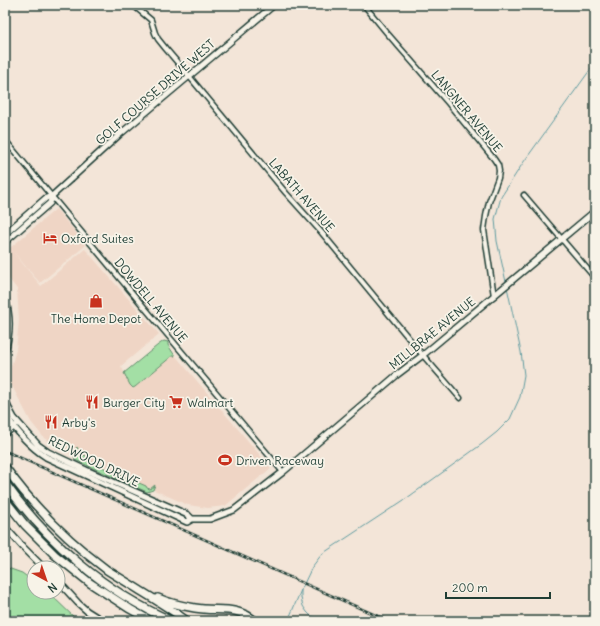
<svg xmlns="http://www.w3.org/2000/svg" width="600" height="626" font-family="Delius,sans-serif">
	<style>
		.built { fill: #efd5c5 }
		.green { fill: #a3dfa5; stroke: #618e6c }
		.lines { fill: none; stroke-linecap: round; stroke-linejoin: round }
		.stream { stroke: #5f9ba0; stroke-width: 1 }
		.minor-casing { stroke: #1f3d34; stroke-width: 7 }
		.tertiary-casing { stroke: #1f3d34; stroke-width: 8 }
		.motorway-casing { stroke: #1f3d34; stroke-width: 10 }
		.minor { stroke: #f7f3e8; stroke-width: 4 }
		.tertiary { stroke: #f7f3e8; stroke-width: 5 }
		.motorway { stroke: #f7f3e8; stroke-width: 7 }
		.rail-casing { stroke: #1f3d34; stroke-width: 2.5 }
		.rail { stroke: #f7f3e8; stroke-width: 1; stroke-dasharray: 3; stroke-linecap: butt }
		.labels { text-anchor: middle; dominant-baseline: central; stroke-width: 3.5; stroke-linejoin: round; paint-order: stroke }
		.street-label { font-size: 12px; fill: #1f3d34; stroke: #f7f3e8 }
		.poi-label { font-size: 12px; fill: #1f3d34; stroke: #f7f3e8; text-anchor: start }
	</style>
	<rect width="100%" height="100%" fill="#f3e5d8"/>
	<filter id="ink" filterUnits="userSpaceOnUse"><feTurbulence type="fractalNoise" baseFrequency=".025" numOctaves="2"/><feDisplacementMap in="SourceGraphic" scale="8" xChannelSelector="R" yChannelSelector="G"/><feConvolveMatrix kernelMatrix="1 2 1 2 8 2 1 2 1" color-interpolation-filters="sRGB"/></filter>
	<g filter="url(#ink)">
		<path class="built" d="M56,209L86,245L40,283L10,248Z
			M10,248L41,286L85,249L159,334L121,366L133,389L174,354L271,468L225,506L208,508L188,505L61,449L44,438L31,422L11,384V367L16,350L19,320L17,289L5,274V252Z"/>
		<path class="green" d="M164,341L168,342V345L175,356H172L135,387L133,388L130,385L124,373L158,345Z
			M77,447L82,457L85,455L87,457L86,460L146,486L147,488L150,489L155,485L153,490L147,492L75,460L74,454H73Z
			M5,567L22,573L34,582V592H48L78,621H5Z"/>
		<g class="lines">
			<path class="stream" d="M506,282L497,241L495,219L501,197L523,163L595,63
				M288,621L301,590
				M325,621L311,616L307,612L303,606L301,598V590L312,567L322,554L407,498L482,444L497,432L510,419L520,397L524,375L521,352L507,287"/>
			<g class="minor-casing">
				<path id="minor" d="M133,5L151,20L155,33L158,39L166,49L189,76L286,193L322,233L421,353L460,398
					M364,5L387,33L448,103L494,159L498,165L499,171L498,178L489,202L486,216L484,230L494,296
					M5,140L107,263L283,472
					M524,195L595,278"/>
			</g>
			<g class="tertiary-casing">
				<path id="tertiary" d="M5,234L46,198L52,196L119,135L274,5
					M5,242L50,203L52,196
					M5,296C10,317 11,330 5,351
					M5,399L8,407L14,418L38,445L48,452L86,470L188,515L192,519
					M5,414C16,431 29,446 46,457L187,522L192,519H210L234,510L283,472L398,374L423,355L595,211
					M5,434L15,426
					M5,527L23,547L44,568
					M58,581L78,603L87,611L103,621"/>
			</g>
			<g class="motorway-casing">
				<path id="motorway" d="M5,467C33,506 68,541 107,570C118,577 130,584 141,591C156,600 172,610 187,621
					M5,483C47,542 105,592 172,621
					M5,500L25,525L55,555L90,583L130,609L151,621
					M158,598C169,603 183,606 195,608C217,612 237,605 255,621"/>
			</g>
			<use href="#minor" class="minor"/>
			<use href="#tertiary" class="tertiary"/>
			<use href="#motorway" class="motorway"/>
			<g class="rail-casing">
				<path id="rail" d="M5,451L389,621"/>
			</g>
			<use href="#rail" class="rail"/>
		</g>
	</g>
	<defs>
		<g id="hotel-bare" transform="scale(1.08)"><path d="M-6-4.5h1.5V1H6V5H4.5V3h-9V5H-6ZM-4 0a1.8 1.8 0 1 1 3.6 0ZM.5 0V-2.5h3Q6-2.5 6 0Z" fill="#c8321e" stroke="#f7f3e8" stroke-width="2.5" paint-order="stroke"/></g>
		<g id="shop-bare" transform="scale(1.08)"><path d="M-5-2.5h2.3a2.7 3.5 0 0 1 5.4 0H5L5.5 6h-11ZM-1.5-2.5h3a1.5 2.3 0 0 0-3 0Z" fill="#c8321e" stroke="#f7f3e8" stroke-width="2.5" paint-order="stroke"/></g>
		<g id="restaurant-bare" transform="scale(1.08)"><path d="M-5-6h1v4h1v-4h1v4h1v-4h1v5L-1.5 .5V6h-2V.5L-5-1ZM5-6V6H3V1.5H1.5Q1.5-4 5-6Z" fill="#c8321e" stroke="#f7f3e8" stroke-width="2.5" paint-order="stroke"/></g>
		<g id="supermarket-bare" transform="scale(1.08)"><path d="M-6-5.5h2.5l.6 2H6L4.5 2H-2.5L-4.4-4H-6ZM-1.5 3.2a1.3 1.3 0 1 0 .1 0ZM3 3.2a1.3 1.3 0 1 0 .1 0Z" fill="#c8321e" stroke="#f7f3e8" stroke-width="2.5" paint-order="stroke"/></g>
		<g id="stadium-bare" transform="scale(1.08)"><path d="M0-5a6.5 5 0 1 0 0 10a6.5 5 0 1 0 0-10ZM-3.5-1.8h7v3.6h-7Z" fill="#c8321e" stroke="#f7f3e8" stroke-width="2.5" paint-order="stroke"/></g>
	</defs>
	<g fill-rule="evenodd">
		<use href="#hotel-bare" x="50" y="238"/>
		<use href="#shop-bare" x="96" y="301"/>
		<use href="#restaurant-bare" x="92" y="402"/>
		<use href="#supermarket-bare" x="176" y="402"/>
		<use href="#restaurant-bare" x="51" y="422"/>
		<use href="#stadium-bare" x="225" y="460"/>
	</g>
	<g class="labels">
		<g class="street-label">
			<text transform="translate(155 92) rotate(-41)">GOLF COURSE DRIVE WEST</text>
			<text transform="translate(467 111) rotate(50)">LANGNER AVENUE</text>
			<text transform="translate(302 195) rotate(49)">LABATH AVENUE</text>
			<text transform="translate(151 300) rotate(50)">DOWDELL AVENUE</text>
			<text transform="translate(432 333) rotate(-39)">MILLBRAE AVENUE</text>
			<text transform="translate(94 461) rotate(26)">REDWOOD DRIVE</text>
		</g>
		<g class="poi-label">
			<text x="61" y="238">Oxford Suites</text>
			<text x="96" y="318" text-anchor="middle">The Home Depot</text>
			<text x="103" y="402">Burger City</text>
			<text x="187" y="402">Walmart</text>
			<text x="62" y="422">Arby's</text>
			<text x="236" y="460">Driven Raceway</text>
		</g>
	</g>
	<rect width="600" height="626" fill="none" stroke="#f7f3e8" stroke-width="20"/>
	<rect x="10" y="10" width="580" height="606" fill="none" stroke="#1f3d34" stroke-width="1.5" filter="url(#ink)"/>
	<g transform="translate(46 580) rotate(140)"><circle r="19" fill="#f7f3e8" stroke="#a1aaa0"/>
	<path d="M0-3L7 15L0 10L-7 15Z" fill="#c8321e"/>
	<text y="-6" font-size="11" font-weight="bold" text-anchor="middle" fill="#1f3d34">N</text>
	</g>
	<path d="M446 592v6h104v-6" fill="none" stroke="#1f3d34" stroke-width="2"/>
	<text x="452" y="592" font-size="12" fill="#1f3d34" stroke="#f7f3e8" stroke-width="3" paint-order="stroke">200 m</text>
</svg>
